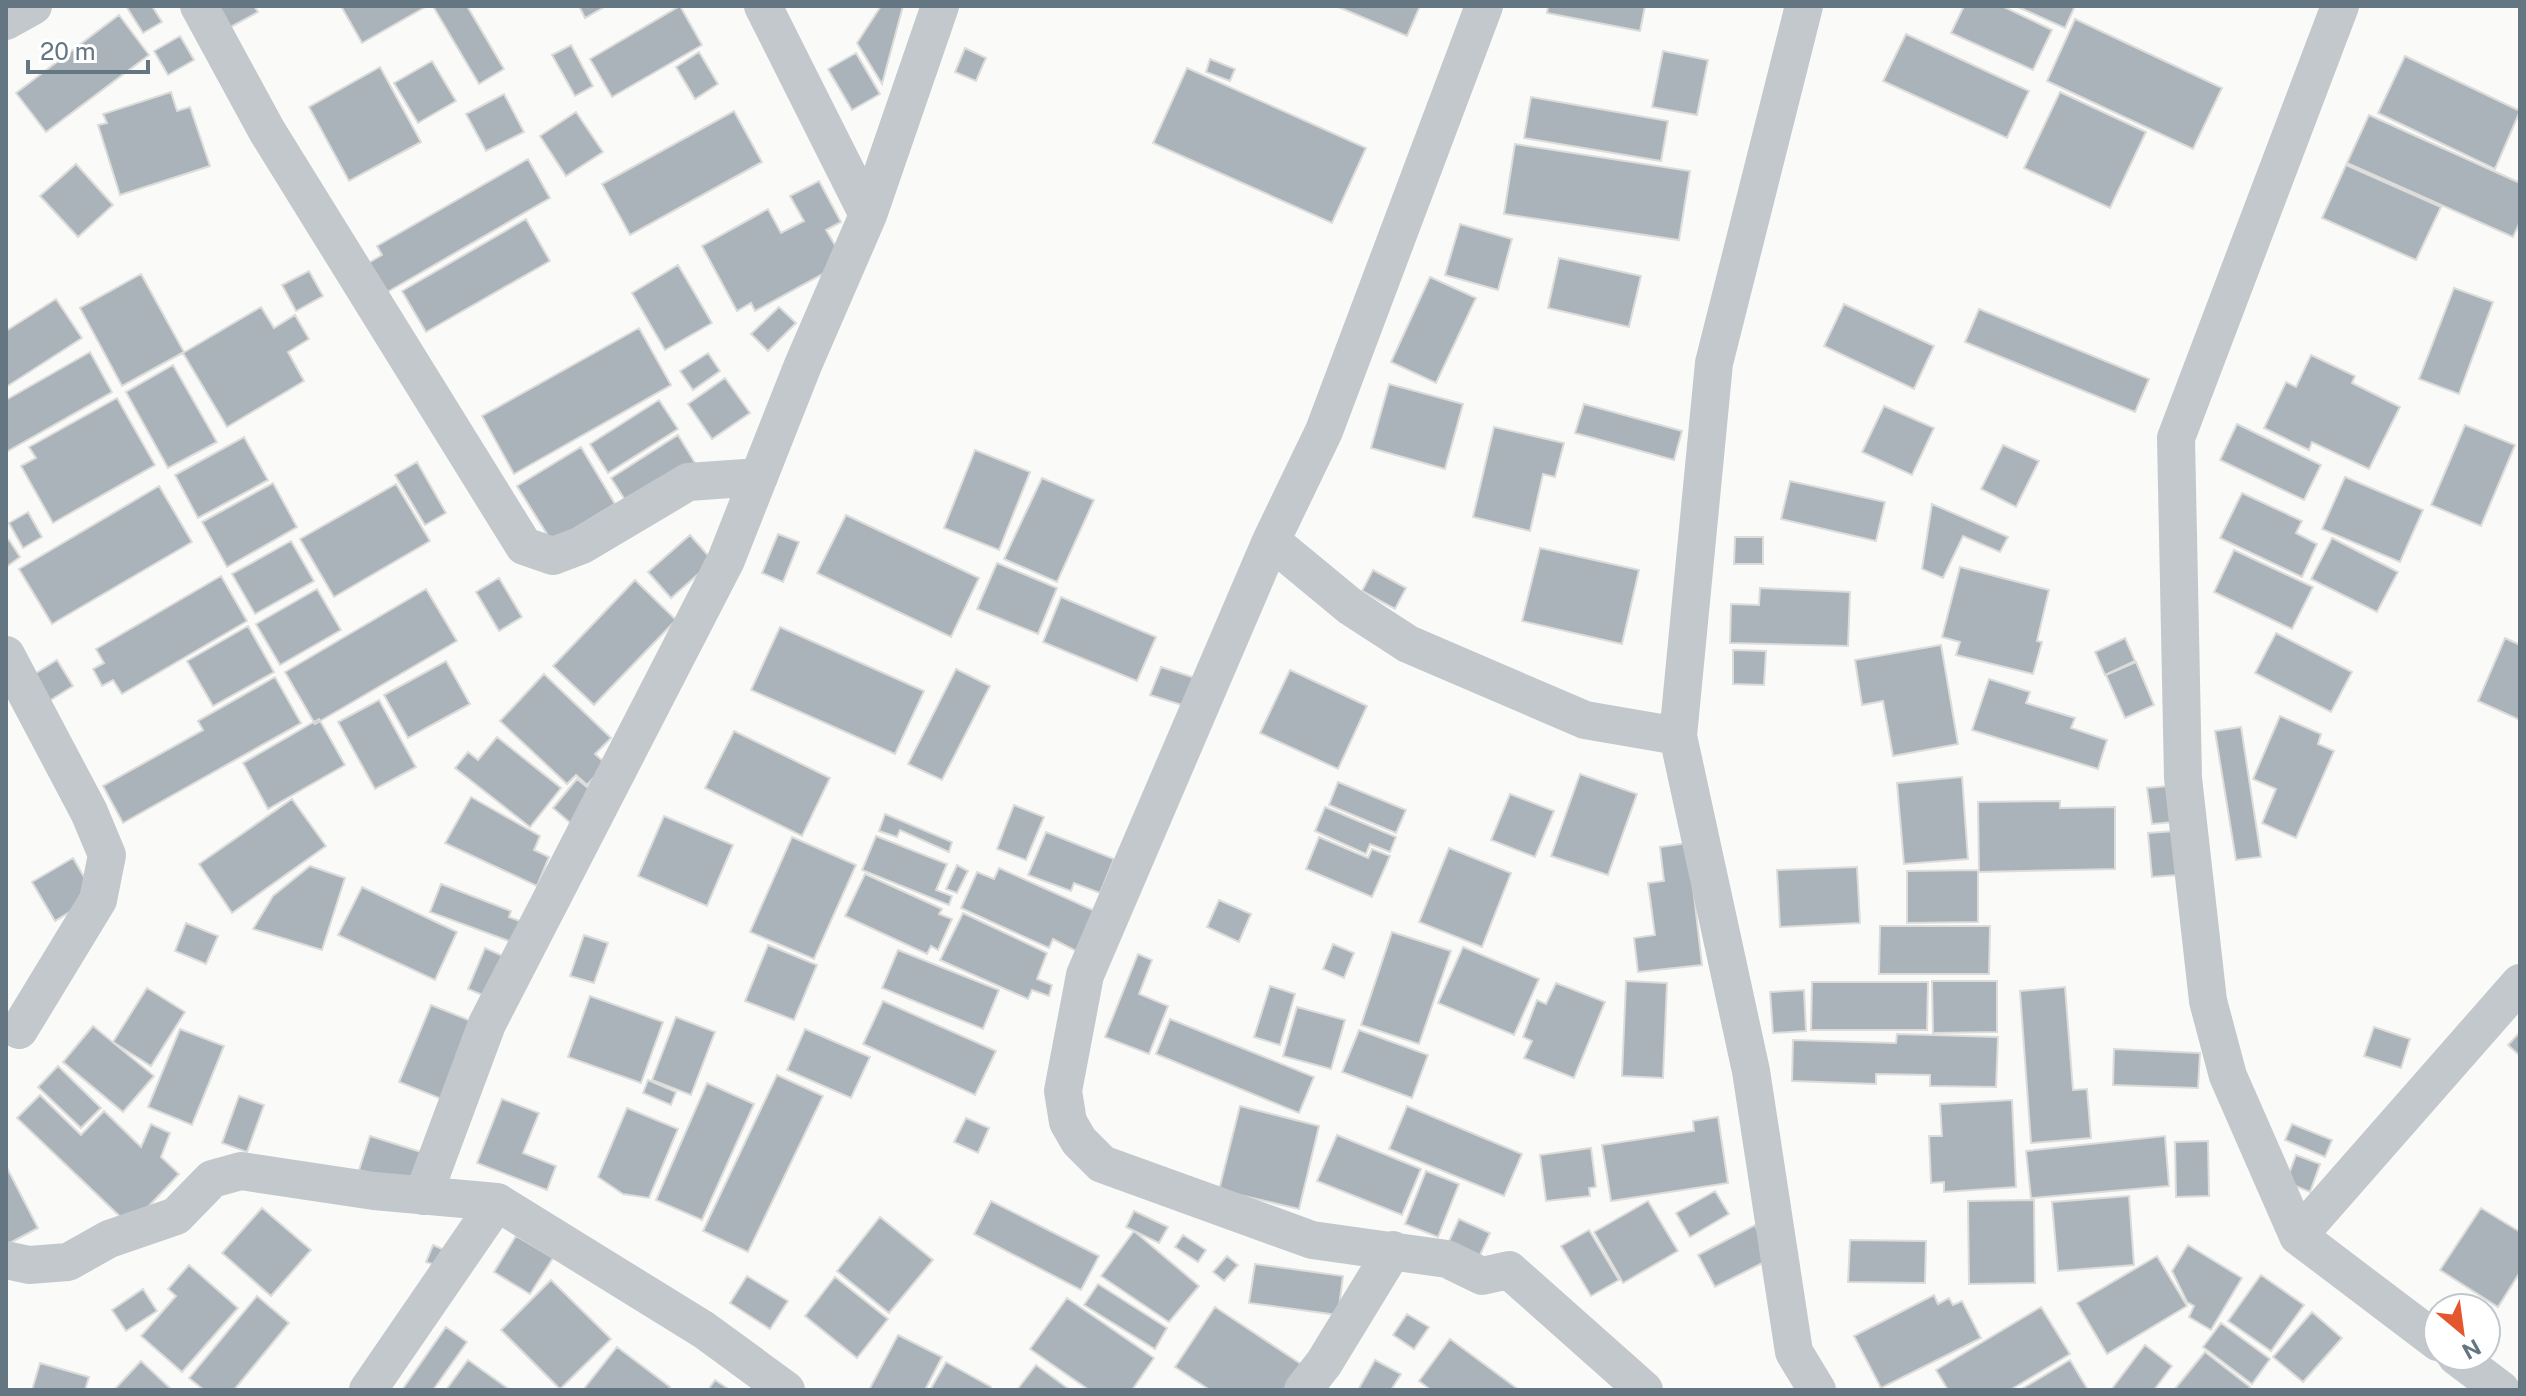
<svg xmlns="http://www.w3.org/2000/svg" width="2526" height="1396" font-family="'Public Sans',sans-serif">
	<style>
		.building { fill: #aab3b9; stroke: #dcdcda; stroke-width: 2 }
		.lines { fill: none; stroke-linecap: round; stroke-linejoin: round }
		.minor { stroke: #c3c8cc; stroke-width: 38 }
	</style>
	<rect width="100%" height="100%" fill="#fafaf8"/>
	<path class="building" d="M126,6H152L162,22L143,33Z
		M223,6H254L258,12L227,29L217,9Z
		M341,6H427L362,43Z
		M438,6H467L504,69L479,84L434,8Z
		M579,6H606L585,18Z
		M680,6L702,45L612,97L590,59Z
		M881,6H903L882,84L857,43Z
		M1336,6H1420L1407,36Z
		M1548,6H1645L1640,31L1547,13Z
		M1964,6H2002L2052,30L2033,70L1951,33Z
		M2016,6H2075L2065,28Z
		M119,15L149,55L46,132L16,93Z
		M2075,19L2222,88L2193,149L2047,81Z
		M1906,34L2029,91L2007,138L1883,81Z
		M180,36L194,60L168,75L154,51Z
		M571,45L593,86L575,96L552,55Z
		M965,48L986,58L976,81L955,72Z
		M1663,51L1708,60L1697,115L1652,107Z
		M699,52L718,84L695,99L676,67Z
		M856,53L880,94L852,110L828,69Z
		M2405,56L2520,111L2495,169L2378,113Z
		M1210,59L1235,69L1230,81L1206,72Z
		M432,61L456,101L418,123L394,83Z
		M380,67L421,142L349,181L309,107Z
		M1187,68L1366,148L1332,223L1153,143Z
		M171,92L177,111L190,107L210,166L120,195L98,125L107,123L103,114Z
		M2060,92L2146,132L2110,208L2024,168Z
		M504,94L524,132L486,151L466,114Z
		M1531,97L1668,121L1661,161L1524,138Z
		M734,111L762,162L630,235L602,184Z
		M576,112L603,152L566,176L540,136Z
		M2369,115L2520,183V222L2513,237L2347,163Z
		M1515,144L1690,171L1679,240L1504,214Z
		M528,159L550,198L377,298L360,268L382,255L377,246Z
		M76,164L113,205L78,237L40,196Z
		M2346,165L2441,207L2416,260L2322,218Z
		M819,181L841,222L826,230L842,257L832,269L755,311L751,303L737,311L702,246L768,209L781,233L804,221L790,196Z
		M526,219L550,261L426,332L402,291Z
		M1460,224L1512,239L1498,290L1445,275Z
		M1559,258L1641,276L1629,327L1548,308Z
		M678,265L712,323L665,350L632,293Z
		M309,271L323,296L296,311L282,285Z
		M141,274L184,352L122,386L80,308Z
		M1430,277L1476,298L1436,383L1391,362Z
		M2454,288L2493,302L2459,394L2419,379Z
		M56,299L82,338L6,387V331Z
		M1844,304L1934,346L1914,389L1824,346Z
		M261,307L274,328L295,315L309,339L288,352L304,381L227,427L183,353Z
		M779,307L796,323L768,351L751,334Z
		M1979,309L2149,379L2135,412L1965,342Z
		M639,328L671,385L514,474L482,416Z
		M90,352L112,392L6,452V400Z
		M708,353L720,371L693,390L680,371Z
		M2311,355L2355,376L2352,383L2400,407L2369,469L2312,442L2309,450L2264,428L2286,382L2296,387Z
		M173,365L217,442L168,468L126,392Z
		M725,378L750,413L712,439L688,404Z
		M1389,384L1463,404L1445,469L1371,448Z
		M117,398L155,465L53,523L21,466L36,458L29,447Z
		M659,400L678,429L608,473L590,444Z
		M1584,404L1682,431L1674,460L1575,433Z
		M1884,406L1934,428L1912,475L1862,452Z
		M2237,424L2321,465L2304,500L2220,460Z
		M2465,425L2515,445L2481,526L2431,505Z
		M1494,427L1564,443L1555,477L1543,474L1530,531L1473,517Z
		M678,435L695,463L629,506L611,478Z
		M244,437L268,480L198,518L175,475Z
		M2003,445L2039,461L2016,507L1981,489Z
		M581,447L615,504L552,542L517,486Z
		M975,450L1030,472L999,550L944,528Z
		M417,462L446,513L425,525L395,475Z
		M2345,477L2423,510L2400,562L2322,529Z
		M1042,478L1094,500L1057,582L1004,559Z
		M1790,481L1885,502L1876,541L1781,519Z
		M273,483L297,527L227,567L202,522Z
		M396,484L430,541L334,597L300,539Z
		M159,486L192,542L52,624L19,569Z
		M2242,493L2302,521L2296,533L2317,544L2302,577L2220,538Z
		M1932,504L2008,537L2000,552L1963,536L1943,578L1922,569Z
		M28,512L42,537L23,548L9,523Z
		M846,515L979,578L951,637L817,573Z
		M778,534L799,542L783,582L762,573Z
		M690,535L713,561L671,598L648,572Z
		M1735,537H1763V564H1734Z
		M2332,538L2398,572L2377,612L2311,579Z
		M9,540L20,557L6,567V542Z
		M291,541L314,581L255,614L232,574Z
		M1540,548L1639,570L1622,644L1522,621Z
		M2234,550L2313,587L2292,629L2214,592Z
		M997,563L1057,588L1038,634L977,609Z
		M1960,567L2049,590L2037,641L2042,642L2033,674L1956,655L1960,642L1942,637Z
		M1373,570L1406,588L1395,609L1362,591Z
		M221,576L247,621L122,694L113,680L102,686L93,669L104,663L96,649Z
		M499,578L522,617L499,631L476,592Z
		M635,580L676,620L594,705L553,666Z
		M1760,588L1850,592L1848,646L1730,643L1731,604L1759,605Z
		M317,589L341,630L280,665L256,624Z
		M426,589L457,641L315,724L285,672Z
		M1061,597L1156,637L1137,681L1043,642Z
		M248,626L274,672L213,706L187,661Z
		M780,627L924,691L895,754L751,690Z
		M2276,633L2352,672L2331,712L2255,673Z
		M2125,638L2135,661L2105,675L2095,652Z
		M2505,638L2520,645V720L2478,701Z
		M1941,645L1958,744L1893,756L1883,701L1862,705L1855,660Z
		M1733,650L1766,651L1764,685L1733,684Z
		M57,660L73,686L49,701L33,675Z
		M446,661L470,704L408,738L384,695Z
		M2136,662L2154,705L2125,718L2106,675Z
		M1161,667L1195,678L1185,706L1150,695Z
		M956,669L990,686L942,780L908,764Z
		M1290,670L1367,706L1338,769L1260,733Z
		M544,674L611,738L595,754L606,764L587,785L576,775L567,784L500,721Z
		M275,677L301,723L123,823L103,786L203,730L198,721Z
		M1989,679L2030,692L2026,703L2075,718L2071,728L2107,740L2098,769L1972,730Z
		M379,700L416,767L375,789L338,722Z
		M2280,716L2321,734L2318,744L2334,751L2296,838L2262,823L2276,789L2253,779Z
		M319,719L345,765L268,809L243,763Z
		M2241,727L2261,857L2236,860L2215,731Z
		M734,731L830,778L802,836L705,788Z
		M497,737L561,788L530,827L455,768L468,752L478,760Z
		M1580,774L1637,794L1608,875L1551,856Z
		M1962,777L1968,859L1904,864L1897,783Z
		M577,779L598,796L574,826L553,808Z
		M1338,782L1406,810L1396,833L1329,805Z
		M2168,786L2173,822L2152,824L2147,788Z
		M1510,794L1554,811L1535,857L1491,840Z
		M471,797L540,836L534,850L549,857L537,886L445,843Z
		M292,799L326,846L232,913L199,864Z
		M2060,801V808L2115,807V869L1979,872L1978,802Z
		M1014,805L1044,817L1026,860L997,849Z
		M1325,807L1396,837L1390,852L1370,844L1366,854L1315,831Z
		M885,814L952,842L949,852L900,830L897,837L879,831Z
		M664,816L733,845L707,906L638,876Z
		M2175,831L2178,875L2152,877L2148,833Z
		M1046,832L1114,859L1100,893L1074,883L1071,891L1028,875Z
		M876,836L947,864L936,890L952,896L949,905L862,870Z
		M792,837L856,865L814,959L750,932Z
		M1319,837L1368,858L1372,849L1390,856L1372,897L1306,869Z
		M1688,843L1702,965L1638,972L1634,938L1655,935L1648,883L1664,881L1660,847Z
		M1449,848L1511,873L1482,947L1419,922Z
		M73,858L95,896L55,921L32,882Z
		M957,865L968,871L957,893L946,889Z
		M310,866L345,878L322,950L253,929L273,896Z
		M1857,867L1860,923L1780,927L1777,870Z
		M999,868L1095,911L1076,951L1053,939L1049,948L961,908L977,872L994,879Z
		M1978,870V922L1907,923V871Z
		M865,874L942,909L939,914L952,919L938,950L931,946L927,954L845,916Z
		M441,884L511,911L509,917L528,924L520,945L430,912Z
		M362,887L457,932L435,980L338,935Z
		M1219,900L1251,914L1239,942L1207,927Z
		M963,913L1047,953L1037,979L1052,985L1049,996L1032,990L1028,999L940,960Z
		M186,923L218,936L206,964L175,951Z
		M1880,926H1990L1989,974H1879Z
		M1392,932L1451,951L1419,1044L1361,1025Z
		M584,935L608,943L594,983L570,976Z
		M1333,944L1354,953L1344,978L1323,969Z
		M768,945L817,965L794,1020L745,1001Z
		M1463,947L1539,979L1514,1035L1438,1003Z
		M485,948L512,960L495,1000L468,989Z
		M898,950L999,990L983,1029L882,988Z
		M1138,954L1152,960L1139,994L1168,1006L1149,1054L1105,1037Z
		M1626,981L1667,983L1663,1078L1622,1076Z
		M1932,981H1997V1032L1933,1033Z
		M1812,982H1928L1927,1030H1811Z
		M1556,983L1605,1002L1574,1078L1524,1058L1532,1041L1523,1037L1537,1000L1546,1004Z
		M1270,986L1295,994L1280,1045L1254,1037Z
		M2065,987L2073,1090L2087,1089L2091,1138L2031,1143L2020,991Z
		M147,988L185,1012L151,1066L113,1042Z
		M1804,990L1806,1031L1773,1033L1770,992Z
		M590,996L663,1022L641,1083L568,1057Z
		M883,1001L996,1051L975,1095L863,1044Z
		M431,1005L476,1023L444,1100L399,1082Z
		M1297,1007L1345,1020L1331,1069L1283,1056Z
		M676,1017L715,1032L691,1095L652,1080Z
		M1170,1019L1314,1077L1299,1113L1156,1054Z
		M93,1026L154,1076L123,1112L63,1062Z
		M2374,1027L2410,1039L2401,1068L2364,1056Z
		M180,1029L224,1046L192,1125L148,1107Z
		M805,1029L870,1057L851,1098L787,1070Z
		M1359,1030L1428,1055L1412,1098L1342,1072Z
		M2520,1032V1056L2508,1045Z
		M1897,1034L1998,1037L1996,1087L1930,1086V1075L1876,1074V1084L1792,1081L1793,1040L1896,1043Z
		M2114,1049L2200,1053L2198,1088L2113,1085Z
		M58,1066L101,1108L81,1128L38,1087Z
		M777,1075L823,1096L748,1252L703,1231Z
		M648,1080L676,1092L671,1105L643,1093Z
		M707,1083L754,1104L702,1220L656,1200Z
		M40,1095L81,1135L104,1111L141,1147L151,1124L170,1133L161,1157L179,1174L130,1226L17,1118Z
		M239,1096L264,1105L247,1152L222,1143Z
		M502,1099L539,1113L523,1153L556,1166L547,1190L477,1163Z
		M2012,1100L2016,1187L1944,1192V1182L1931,1183L1929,1136H1942L1940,1104Z
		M1240,1106L1319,1126L1299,1209L1219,1190Z
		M1407,1106L1522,1154L1504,1196L1389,1149Z
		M627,1108L678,1129L649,1198L623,1194L598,1177Z
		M1718,1117L1728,1183L1611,1201L1602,1145L1694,1131L1693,1121Z
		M966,1118L989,1128L978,1153L954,1142Z
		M2292,1124L2332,1140L2325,1157L2285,1140Z
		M1337,1135L1421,1169L1402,1215L1317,1181Z
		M370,1136L424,1153L413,1187L359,1170Z
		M2165,1136L2169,1186L2031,1198L2026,1151Z
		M2208,1141L2209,1196L2176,1197L2175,1142Z
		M1591,1148L1596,1187L1589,1188L1590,1196L1546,1201L1540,1155Z
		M2296,1155L2320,1164L2310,1192L2286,1182Z
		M6,1166L38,1228L6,1245Z
		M1426,1171L1459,1184L1438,1237L1405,1224Z
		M1715,1191L1729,1214L1690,1237L1676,1213Z
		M2129,1196L2134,1265L2058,1271L2052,1202Z
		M2034,1200L2035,1283L1969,1284L1968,1201Z
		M991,1201L1099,1256L1081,1290L974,1234Z
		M1648,1201L1678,1251L1623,1283L1594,1232Z
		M262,1208L311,1250L271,1296L222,1253Z
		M2481,1208L2520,1232V1272L2498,1307L2440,1270Z
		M1134,1211L1168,1227L1159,1243L1126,1227Z
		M880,1217L933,1260L889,1313L837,1271Z
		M1459,1219L1490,1233L1476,1264L1445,1250Z
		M1755,1225L1772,1258L1715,1287L1698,1255Z
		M1589,1230L1619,1280L1591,1296L1561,1246Z
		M1134,1231L1199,1286L1169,1322L1101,1276Z
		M1183,1235L1206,1250L1198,1262L1175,1247Z
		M516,1236L553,1258L530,1294L494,1272Z
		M1850,1240L1926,1241L1925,1283L1848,1282Z
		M433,1245L449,1252L443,1268L426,1262Z
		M2188,1245L2242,1278L2211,1330L2189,1317L2194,1306L2187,1302L2172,1271Z
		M1227,1256L1238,1265L1224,1281L1213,1272Z
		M2157,1256L2187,1306L2107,1354L2077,1303Z
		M1255,1264L1343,1276L1338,1315L1249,1303Z
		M189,1265L238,1308L182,1372L141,1336L176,1296L168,1289Z
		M2261,1275L2304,1305L2271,1351L2228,1321Z
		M747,1276L788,1301L770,1329L730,1303Z
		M835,1277L888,1319L857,1358L805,1316Z
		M551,1280L611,1339L560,1389L501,1330Z
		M1098,1284L1167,1328L1155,1349L1084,1305Z
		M143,1289L157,1311L126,1331L112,1310Z
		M1934,1295L1938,1304L1949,1298L1953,1305L1962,1301L1981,1338L1881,1388L1854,1336Z
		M257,1296L289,1323L234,1390H204L189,1378Z
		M1067,1298L1154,1358L1132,1390H1089L1030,1349Z
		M1215,1307L1301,1364L1284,1390H1210L1175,1367Z
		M2041,1307L2070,1354L2010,1390H1948L1936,1370Z
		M2312,1312L2342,1338L2303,1382L2273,1357Z
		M1407,1314L1429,1327L1414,1349L1393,1335Z
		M2221,1323L2270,1359L2252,1384L2203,1347Z
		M446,1327L467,1342L433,1390H402Z
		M898,1335L942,1357L925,1390H869Z
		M1450,1339L1519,1390H1431L1419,1381Z
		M2145,1345L2172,1366L2154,1390H2111Z
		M617,1347L670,1387L668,1390H583Z
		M2205,1352L2250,1387L2248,1390H2174Z
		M468,1360L510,1390H446Z
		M1375,1360L1401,1374L1391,1390H1358Z
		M2070,1360L2088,1390H2020Z
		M141,1361L172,1390H114Z
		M946,1362L991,1387L990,1390H930Z
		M40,1363L89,1377L85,1390H32Z
		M1036,1365L1070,1390H1017Z
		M715,1380L730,1390H708Z"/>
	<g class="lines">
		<path class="minor" d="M199,6L267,131L524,546L553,556L582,545L688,482L759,477
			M763,6L868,215
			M1484,6L1324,431L1271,541L1085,975L1063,1091L1068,1122L1079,1141L1102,1164L1312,1240L1447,1259L1482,1276L1509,1270L1644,1390
			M1804,6L1714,363L1678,736L1751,1071L1794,1352L1817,1390
			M2340,6L2176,438L2183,778L2208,1001L2228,1076L2298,1236L2438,1342
			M6,21L33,6
			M1271,541L1351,607L1408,644L1585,720L1678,736
			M6,655L89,812L107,855L98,900L19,1030
			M423,1196L487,1024L726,560L803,365L868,215L940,6
			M2298,1236L2520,983
			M6,1260L29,1265L68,1262L109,1239L176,1216L212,1179L241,1171L374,1191L497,1202L704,1330L786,1390
			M2456,1356L2501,1390
			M368,1390L497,1202
			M1303,1390L1324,1363L1393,1250"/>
	</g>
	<rect width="2526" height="1396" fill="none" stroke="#657683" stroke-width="16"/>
	<g transform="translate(2462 1332) rotate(151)"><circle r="38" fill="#ffffff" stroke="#c1c8cd" stroke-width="2"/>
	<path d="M0-6L14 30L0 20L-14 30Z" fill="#e4572e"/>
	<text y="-12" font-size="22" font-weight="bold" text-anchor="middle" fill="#657683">N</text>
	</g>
	<path d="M28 60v12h120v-12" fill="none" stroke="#657683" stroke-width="4"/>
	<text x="40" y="60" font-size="24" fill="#657683" stroke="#ffffff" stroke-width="6" paint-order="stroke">20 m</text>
</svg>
